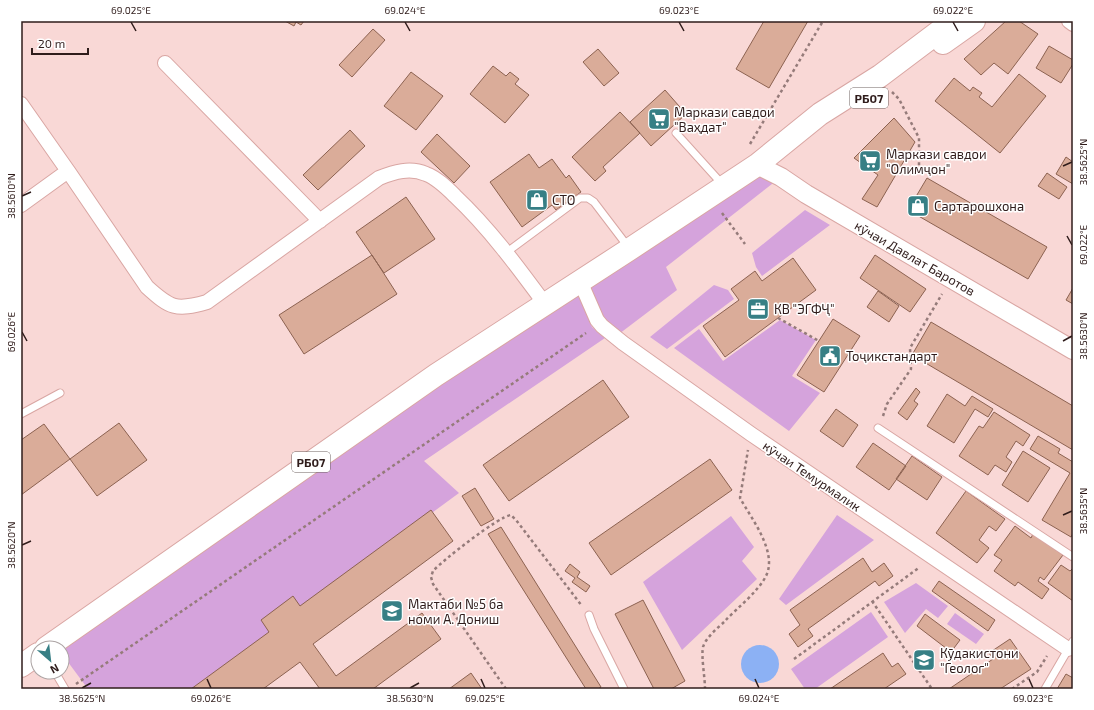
<svg xmlns="http://www.w3.org/2000/svg" width="1094" height="710" font-family="'Exo 2',sans-serif">
	<style>
		.green { fill: #d5a3dc }
		.water { fill: #8cb1f4 }
		.building { fill: #daac99; stroke: #8c6251 }
		.lines { fill: none; stroke-linecap: round; stroke-linejoin: round }
		.service-casing { stroke: #d9a6a3; stroke-width: 9 }
		.minor-casing { stroke: #d9a6a3; stroke-width: 16 }
		.tertiary-casing { stroke: #d9a6a3; stroke-width: 20 }
		.trunk-casing { stroke: #d9a6a3; stroke-width: 24 }
		.path { stroke: #957b7a; stroke-width: 2.5; stroke-dasharray: 3 3; stroke-linecap: butt }
		.service { stroke: #fff; stroke-width: 7 }
		.minor { stroke: #fff; stroke-width: 14 }
		.tertiary { stroke: #fff; stroke-width: 18 }
		.trunk { stroke: #fff; stroke-width: 22 }
		.ticks { fill: none; stroke: #2f1c1b; stroke-width: 1.5 }
		.labels { text-anchor: middle; dominant-baseline: central; stroke-width: 3; stroke-linejoin: round; paint-order: stroke }
		.shield { fill: #fff; stroke: #6d605f; stroke-width: 1 }
		.shield-label { font-size: 12px; font-weight: bold; fill: #2f1c1b }
		.poi-label { font-size: 13px; fill: #2f1c1b; stroke: #fff; text-anchor: start }
		.street-label { font-size: 13px; fill: #2f1c1b; stroke: #fff }
		.neatline { fill: none; stroke: #2f1c1b; stroke-width: 1.5 }
		.ticks-label { font-size: 10px; text-anchor: middle; fill: #2f1c1b }
	</style>
	<rect width="100%" height="100%" fill="#f9d8d6"/>
	<path class="green" d="M757,165L781,177L666,267L677,290L615,337L580,281Z
		M805,210L830,225L762,276L756,267L752,253Z
		M714,285L728,290L734,299L667,349L650,337Z
		M576,290L592,327L605,338L424,461L459,493L192,689H88L62,654V648Z
		M780,320L816,340L792,376L820,393L789,431L674,348L699,329L723,361Z
		M837,515L874,540L786,605L779,599Z
		M731,516L754,547L742,561L757,579L682,650L643,582Z
		M916,583L948,606L938,618L926,609L905,633L884,602Z
		M871,612L888,637L815,689H805L791,669Z
		M955,613L984,634L976,644L947,624Z"/>
	<path class="water" d="M741 664a19 19 0 1 1 38 0a19 19 0 1 1-38 0Z"/>
	<path class="building" d="M285,21H304L301,25L296,22L294,26Z
		M764,21H808L769,88L736,69Z
		M1006,21H1019L1038,34L1008,74L994,63L981,75L964,59Z
		M373,29L385,40L352,77L339,65Z
		M1049,46L1073,60V64L1061,83L1036,68Z
		M598,49L619,73L604,86L583,62Z
		M493,66L506,76L510,72L519,79L515,84L529,95L505,123L470,94Z
		M411,72L443,96L416,130L384,106Z
		M1019,74L1046,96L1000,153L935,101L954,78L970,91L973,87L982,93L979,97L992,107Z
		M665,90L686,114L651,146L630,122Z
		M620,112L640,133L603,167L606,171L595,181L572,157Z
		M894,118L915,142L877,207L862,199L878,175L854,158Z
		M350,130L365,146L318,190L303,175Z
		M437,134L470,166L454,183L421,152Z
		M529,154L539,168L552,159L566,178L569,175L581,192L556,210L552,205L522,227L490,182Z
		M1066,157L1073,162V184L1056,174Z
		M1047,173L1067,187L1059,199L1038,186Z
		M927,178L1047,247L1028,279L908,210Z
		M406,197L435,239L384,273L356,232Z
		M372,255L397,294L304,354L279,315Z
		M875,255L926,289L910,312L860,278Z
		M793,258L816,290L725,357L703,326L739,300L731,289L755,271L762,281Z
		M1073,288V304L1066,300Z
		M878,291L899,306L889,322L867,307Z
		M833,319L860,336L824,392L797,375Z
		M931,322L1073,406V450L912,355Z
		M603,380L629,417L509,501L483,465Z
		M916,388L920,392L914,401L918,404L907,420L898,413Z
		M947,394L965,406L972,396L993,409L988,417L975,409L954,443L927,426Z
		M836,409L858,425L843,447L820,431Z
		M994,412L1030,435L1023,446L1016,441L1006,457L1012,462L1006,472L995,465L988,475L959,456L979,426L983,428Z
		M119,423L147,460L97,496L70,459Z
		M44,424L70,459L21,495V440Z
		M1038,436L1060,449L1058,453L1073,462V533L1071,537L1042,520L1070,473L1030,449Z
		M873,443L906,466L889,490L856,467Z
		M1023,451L1050,468L1028,502L1002,485Z
		M912,456L942,477L927,500L896,479Z
		M710,459L732,490L611,575L589,543Z
		M475,488L494,519L481,526L462,496Z
		M966,491L1005,519L996,531L989,526L979,540L989,548L977,563L936,533Z
		M431,510L453,541L313,644L336,676L422,613L441,639L373,689H320L300,662L263,689H191L269,632L261,620L293,596L300,606Z
		M1015,526L1031,538L1033,534L1063,555L1044,580L1040,577L1038,581L1049,589L1042,599L1018,582L1015,586L994,571L1002,560L994,555Z
		M501,527L601,687L598,689H586L488,534Z
		M863,558L872,572L884,563L893,576L879,586L875,581L808,629L813,636L798,647L789,634L800,625L790,610Z
		M570,564L580,572L577,577L590,586L586,592L572,582L575,578L565,571Z
		M1061,565L1070,571L1073,568V601L1048,583Z
		M939,581L995,620L988,631L932,591Z
		M643,600L685,681L671,689H654L615,614Z
		M925,614L960,640L951,652L917,626Z
		M1010,639L1031,669L1000,689H949L993,659L989,653Z
		M883,653L892,667L898,663L906,674L884,689H830Z
		M471,673L482,689H449Z
		M1066,674L1073,678V689H1057Z"/>
	<g class="lines">
		<g class="service-casing">
			<path id="service" d="M676,133L723,185
				M507,252L580,198H588L594,202L629,248
				M21,414L60,393
				M878,428L1073,557
				M589,615L594,629L624,689
				M55,672L65,689
				M1045,689L1073,641"/>
		</g>
		<g class="minor-casing">
			<path id="minor" d="M1069,21L1073,24
				M165,63L320,221
				M21,104L68,171
				M21,205L68,171L147,287C170,308 176,311 207,302L379,178C394,172 410,167 426,174C437,178 447,188 455,196C489,228 517,266 545,304
				M580,281L597,320L602,326L623,343L751,434L1068,649"/>
		</g>
		<g class="tertiary-casing">
			<path id="tertiary" d="M757,165L781,177L806,194L1073,350"/>
		</g>
		<g class="trunk-casing">
			<path id="trunk" d="M943,43L974,21
				M46,648L436,375L630,249L757,165L820,114L880,76L953,21
				M21,666L38,654"/>
		</g>
		<path class="path" d="M892,92L899,99L919,138V166
			M750,144L823,21
			M722,213L745,244
			M778,318L819,341
			M883,416L887,404L911,369L910,348L942,294
			M872,601L932,689
			M794,659L920,567
			M76,684L586,333
			M506,689L433,584L431,577L433,571C442,561 499,516 511,515L516,520L582,606
			M705,689C705,677 701,657 703,647C706,637 718,628 725,621C737,608 758,592 766,576C778,552 751,518 740,498L748,450
			M1012,689L1037,672L1047,656"/>
		<use href="#service" class="service"/>
		<use href="#minor" class="minor"/>
		<use href="#tertiary" class="tertiary"/>
		<use href="#trunk" class="trunk"/>
	</g>
	<path class="ticks" d="M131,22L136,31M405,22L410,31M679,22L684,31M953,22L958,31M1063,166L1072,162M22,196L31,192M1067,236L1072,245M22,332L27,341M1063,341L1072,336M1063,515L1072,511M22,545L31,541M207,679L211,688M481,679L485,688M755,679L759,688M1029,679L1033,688M82,688L91,683M410,688L419,683"/>
	<defs>
		<g id="supermarket-square" transform="scale(1.15)"><rect x="-9" y="-9" width="18" height="18" rx="4" fill="#377f85" stroke="#fff"/><path d="M-6-5.5h2.5l.6 2H6L4.5 2H-2.5L-4.4-4H-6ZM-1.5 3.2a1.3 1.3 0 1 0 .1 0ZM3 3.2a1.3 1.3 0 1 0 .1 0Z" fill="#fff"/></g>
		<g id="shop-square" transform="scale(1.15)"><rect x="-9" y="-9" width="18" height="18" rx="4" fill="#377f85" stroke="#fff"/><path d="M-5-2.5h2.3a2.7 3.5 0 0 1 5.4 0H5L5.5 6h-11ZM-1.5-2.5h3a1.5 2.3 0 0 0-3 0Z" fill="#fff"/></g>
		<g id="office-square" transform="scale(1.15)"><rect x="-9" y="-9" width="18" height="18" rx="4" fill="#377f85" stroke="#fff"/><path d="M-6-3h4V-5.5h4V-3h4V5H-6ZM-1-4.5V-3h2v-1.5ZM-6 0V1H6V0Z" fill="#fff"/></g>
		<g id="civic-square" transform="scale(1.15)"><rect x="-9" y="-9" width="18" height="18" rx="4" fill="#377f85" stroke="#fff"/><path d="M-.6-6.5H3V-4.5H.6V-3L4-1V1h2V6H-6V1h2V-1L-.6-3ZM-1.2 2.5V6h2.4V2.5Z" fill="#fff"/></g>
		<g id="school-square" transform="scale(1.15)"><rect x="-9" y="-9" width="18" height="18" rx="4" fill="#377f85" stroke="#fff"/><path d="M0-5L7-2L0 1L-7-2ZM-4 1L0 2.5L4 1V4Q0 6-4 4Z" fill="#fff"/></g>
	</defs>
	<g fill-rule="evenodd">
		<use href="#supermarket-square" x="659" y="119"/>
		<use href="#supermarket-square" x="870" y="161"/>
		<use href="#shop-square" x="537" y="200"/>
		<use href="#shop-square" x="918" y="206"/>
		<use href="#office-square" x="758" y="309"/>
		<use href="#civic-square" x="830" y="356"/>
		<use href="#school-square" x="392" y="611"/>
		<use href="#school-square" x="924" y="660"/>
	</g>
	<g class="labels">
		<g class="shield">
			<rect x="850" y="88" width="38" height="20" rx="3"/>
			<rect x="292" y="452" width="38" height="20" rx="3"/>
		</g>
		<g class="shield-label">
			<text x="869" y="98">РБ07</text>
			<text x="311" y="462">РБ07</text>
		</g>
		<g class="poi-label">
			<text x="674" y="112">Маркази савдои<tspan x="674" dy="15">"Ваҳдат"</tspan></text>
			<text x="886" y="154">Маркази савдои<tspan x="886" dy="15">"Олимҷон"</tspan></text>
			<text x="552" y="200">СТО</text>
			<text x="934" y="206">Сартарошхона</text>
			<text x="774" y="309">КВ "ЭГФҶ"</text>
			<text x="846" y="356">Тоҷикстандарт</text>
			<text x="408" y="604">Мактаби №5 ба<tspan x="408" dy="15">номи А. Дониш</tspan></text>
			<text x="940" y="653">Кӯдакистони<tspan x="940" dy="15">"Геолог"</tspan></text>
		</g>
		<g class="street-label">
			<text transform="translate(915 258) rotate(30)">кӯчаи Давлат Баротов</text>
			<text transform="translate(812 476) rotate(34)">кӯчаи Темурмалик</text>
		</g>
	</g>
	<rect width="1094" height="710" fill="none" stroke="#ffffff" stroke-width="44"/>
	<g transform="translate(50 660) rotate(152)"><circle r="19" fill="#ffffff" stroke="#aca4a4"/>
	<path d="M0-3L7 15L0 10L-7 15Z" fill="#377f85"/>
	<text y="-6" font-size="11" font-weight="bold" text-anchor="middle" fill="#2f1c1b">N</text>
	</g>
	<path d="M32 48v6h56v-6" fill="none" stroke="#2f1c1b" stroke-width="2"/>
	<text x="38" y="48" font-size="12" fill="#2f1c1b" stroke="#ffffff" stroke-width="3" paint-order="stroke">20 m</text>
	<rect x="22" y="22" width="1050" height="666" class="neatline"/>
	<g class="ticks-label">
		<text x="131" y="14">69.025°E</text>
		<text x="405" y="14">69.024°E</text>
		<text x="679" y="14">69.023°E</text>
		<text x="953" y="14">69.022°E</text>
		<text transform="translate(1083 162) rotate(-90)" y="4">38.5625°N</text>
		<text transform="translate(11 196) rotate(-90)" y="4">38.5610°N</text>
		<text transform="translate(1083 245) rotate(-90)" y="4">69.022°E</text>
		<text transform="translate(11 332) rotate(-90)" y="4">69.026°E</text>
		<text transform="translate(1083 336) rotate(-90)" y="4">38.5630°N</text>
		<text transform="translate(1083 511) rotate(-90)" y="4">38.5635°N</text>
		<text transform="translate(11 545) rotate(-90)" y="4">38.5620°N</text>
		<text x="82" y="702">38.5625°N</text>
		<text x="211" y="702">69.026°E</text>
		<text x="410" y="702">38.5630°N</text>
		<text x="485" y="702">69.025°E</text>
		<text x="759" y="702">69.024°E</text>
		<text x="1033" y="702">69.023°E</text>
	</g>
</svg>
